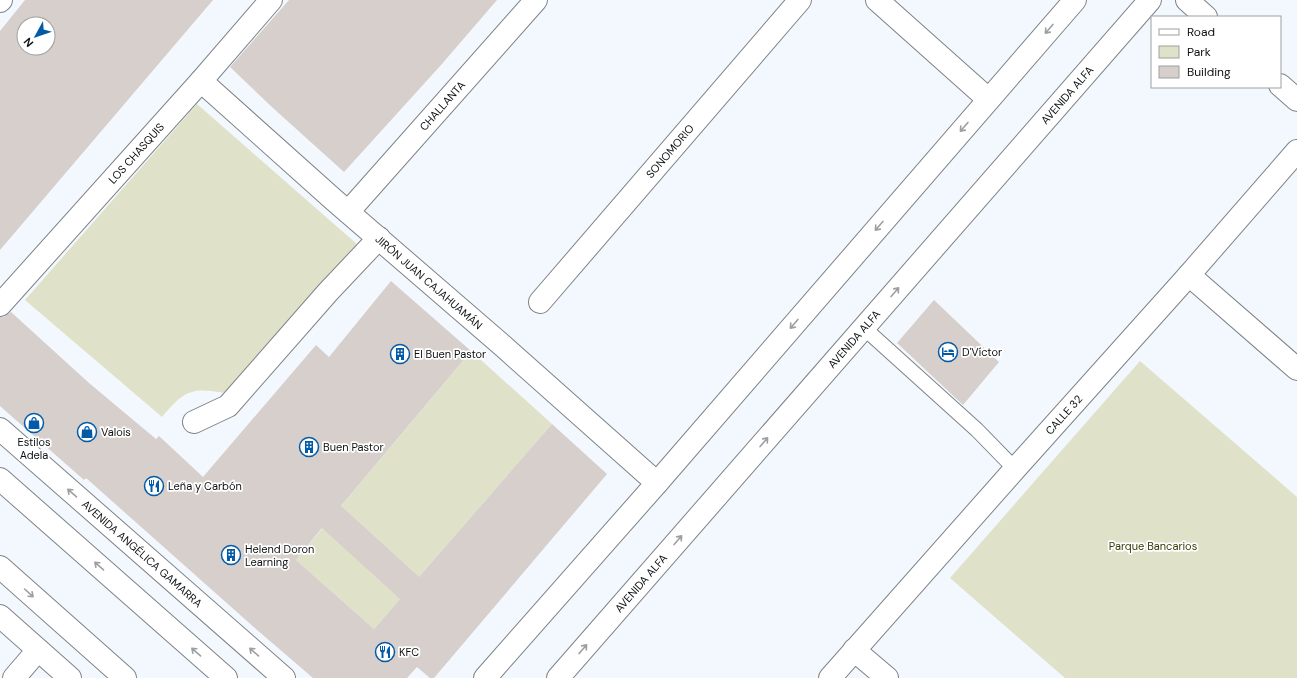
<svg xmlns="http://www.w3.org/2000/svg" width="1297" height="678" font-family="'DM Sans',sans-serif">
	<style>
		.green { fill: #dfe2c8 }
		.building { fill: #d6cfcb; fill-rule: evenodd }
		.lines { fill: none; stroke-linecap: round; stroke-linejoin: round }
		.lane-casing { stroke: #7e8387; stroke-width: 16 }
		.street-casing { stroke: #7e8387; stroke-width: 24 }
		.secondary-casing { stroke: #7e8387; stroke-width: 24 }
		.primary-casing { stroke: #7e8387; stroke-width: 24 }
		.lane { stroke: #fff; stroke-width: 14 }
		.street { stroke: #fff; stroke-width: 22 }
		.secondary { stroke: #fff; stroke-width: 22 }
		.primary { stroke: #fff; stroke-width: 22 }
		.oneway { stroke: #9e9fa0 }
		.labels { text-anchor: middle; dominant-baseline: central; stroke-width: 3.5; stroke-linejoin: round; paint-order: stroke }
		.street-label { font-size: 11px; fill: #0d0f11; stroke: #fff }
		.poi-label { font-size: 11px; fill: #0d0f11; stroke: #fff; text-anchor: start }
		.park-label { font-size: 11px; fill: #383b08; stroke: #fff }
	</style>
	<rect width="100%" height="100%" fill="#f2f8fd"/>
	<path class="green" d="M197,104L358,245L225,393C191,387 184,391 162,417L25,300Z
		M471,351L552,424L374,629L296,560Z
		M1140,361L1297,497V678H1065L950,578Z"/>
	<path class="building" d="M25,0H213L0,250V31ZM24,24H48V48H24Z
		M289,0H497L441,65L344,172L273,108L230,67Z
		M391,281L471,351L341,506L419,577L552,424L607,474L434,678H430L417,667L407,678H313L256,629L86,478L84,480L0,406V317H4L11,312L89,383L156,439L159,436L203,477L316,345L329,357ZM322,528L400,599L374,629L296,560Z
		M934,300L999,362L963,405L897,343Z"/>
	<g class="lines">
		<g class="lane-casing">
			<path id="lane" d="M864,328L977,430L1015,469"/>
		</g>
		<g class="street-casing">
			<g id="street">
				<path d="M877,0L988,99"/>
				<path d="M1187,0L1206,17"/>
				<path d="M0,1L1,0"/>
				<path id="s1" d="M201,81L334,200L503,346L657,483"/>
				<path d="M1280,85L1297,100"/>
				<path id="s2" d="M348,212L536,0"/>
				<path d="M1189,275L1297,369"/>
				<path id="s3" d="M540,302L800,0"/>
				<path id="s4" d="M0,305L201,81L271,0"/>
				<path d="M194,422L228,406L328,292L379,238"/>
				<path d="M854,650L887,678"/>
				<path d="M14,678L38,650"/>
				<path id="s5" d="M830,678L1015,469L1189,275L1297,151"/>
			</g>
		</g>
		<g class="secondary-casing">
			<g id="secondary">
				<path id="s6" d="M0,429L284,678"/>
				<path d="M0,616L70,678"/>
				<path d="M485,678L657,483L1075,0"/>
				<path id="s7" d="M558,678L1150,0"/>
			</g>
		</g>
		<g class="primary-casing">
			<path id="primary" d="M0,479L226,678
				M0,567L125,678"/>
		</g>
		<use href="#lane" class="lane"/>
		<use href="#street" class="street"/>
		<use href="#secondary" class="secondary"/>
		<use href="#primary" class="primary"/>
	</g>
	<defs><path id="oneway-shaft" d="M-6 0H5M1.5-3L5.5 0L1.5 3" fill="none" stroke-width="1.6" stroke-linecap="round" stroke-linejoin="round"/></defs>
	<g class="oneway">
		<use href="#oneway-shaft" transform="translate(1049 29) rotate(131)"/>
		<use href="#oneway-shaft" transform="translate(964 127) rotate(131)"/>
		<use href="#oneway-shaft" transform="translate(879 226) rotate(131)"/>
		<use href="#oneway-shaft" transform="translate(895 292) rotate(-49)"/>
		<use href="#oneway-shaft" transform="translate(794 324) rotate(131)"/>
		<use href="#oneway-shaft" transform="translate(764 442) rotate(-49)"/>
		<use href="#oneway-shaft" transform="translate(72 493) rotate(-139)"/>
		<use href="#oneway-shaft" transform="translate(678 540) rotate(-49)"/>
		<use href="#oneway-shaft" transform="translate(99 566) rotate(-139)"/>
		<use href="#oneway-shaft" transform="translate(29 593) rotate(42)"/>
		<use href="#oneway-shaft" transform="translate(583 649) rotate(-49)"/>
		<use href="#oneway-shaft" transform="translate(196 652) rotate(-139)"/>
		<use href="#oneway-shaft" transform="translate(254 652) rotate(-139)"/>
	</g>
	<defs>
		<g id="hotel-ring" transform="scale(1)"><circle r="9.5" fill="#fff" stroke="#035ba8" stroke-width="1.5"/><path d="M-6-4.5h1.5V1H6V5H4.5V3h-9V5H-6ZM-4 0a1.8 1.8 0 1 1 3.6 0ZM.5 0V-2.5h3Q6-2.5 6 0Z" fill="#035ba8"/></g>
		<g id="building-ring" transform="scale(1)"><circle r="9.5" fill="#fff" stroke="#035ba8" stroke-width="1.5"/><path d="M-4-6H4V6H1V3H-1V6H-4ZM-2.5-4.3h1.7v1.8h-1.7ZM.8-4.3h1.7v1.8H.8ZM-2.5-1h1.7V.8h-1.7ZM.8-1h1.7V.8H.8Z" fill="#035ba8"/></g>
		<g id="shop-ring" transform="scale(1)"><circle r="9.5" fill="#fff" stroke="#035ba8" stroke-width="1.5"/><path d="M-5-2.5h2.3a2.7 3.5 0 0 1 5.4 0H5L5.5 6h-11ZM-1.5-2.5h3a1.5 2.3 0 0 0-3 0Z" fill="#035ba8"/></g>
		<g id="restaurant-ring" transform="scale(1)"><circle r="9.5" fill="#fff" stroke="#035ba8" stroke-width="1.5"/><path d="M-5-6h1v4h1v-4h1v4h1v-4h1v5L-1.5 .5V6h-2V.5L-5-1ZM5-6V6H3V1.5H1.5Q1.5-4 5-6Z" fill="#035ba8"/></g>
	</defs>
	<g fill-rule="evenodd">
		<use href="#hotel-ring" x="948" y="352"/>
		<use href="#building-ring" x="400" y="354"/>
		<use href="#shop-ring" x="34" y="423"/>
		<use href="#shop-ring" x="87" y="432"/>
		<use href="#building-ring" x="309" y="447"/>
		<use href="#restaurant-ring" x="154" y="486"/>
		<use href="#building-ring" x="231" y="555"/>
		<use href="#restaurant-ring" x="385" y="652"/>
	</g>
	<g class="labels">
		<g class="street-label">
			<text stroke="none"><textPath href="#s7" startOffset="774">AVENIDA ALFA</textPath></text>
			<text stroke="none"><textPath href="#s2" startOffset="142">CHALLANTA</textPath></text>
			<text stroke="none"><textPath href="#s3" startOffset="199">SONOMORIO</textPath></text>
			<text stroke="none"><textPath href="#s4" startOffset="204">LOS CHASQUIS</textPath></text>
			<text stroke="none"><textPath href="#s1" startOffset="304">JIRÓN JUAN CAJAHUAMÁN</textPath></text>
			<text stroke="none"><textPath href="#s7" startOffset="450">AVENIDA ALFA</textPath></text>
			<text stroke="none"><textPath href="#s5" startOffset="352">CALLE 32</textPath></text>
			<text stroke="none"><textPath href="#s6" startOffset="189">AVENIDA ANGÉLICA GAMARRA</textPath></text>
			<text stroke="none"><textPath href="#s7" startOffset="126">AVENIDA ALFA</textPath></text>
		</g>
		<g class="poi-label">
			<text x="962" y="352">D'Víctor</text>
			<text x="414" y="354">El Buen Pastor</text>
			<text x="101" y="432">Valois</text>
			<text x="34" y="442" text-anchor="middle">Estilos<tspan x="34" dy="13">Adela</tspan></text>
			<text x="323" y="447">Buen Pastor</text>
			<text x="168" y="486">Leña y Carbón</text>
			<text x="245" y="549">Helend Doron<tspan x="245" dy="13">Learning</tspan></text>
			<text x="399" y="652">KFC</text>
		</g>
		<g class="park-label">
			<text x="1153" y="546">Parque Bancarios</text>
		</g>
	</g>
	<rect x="1151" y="16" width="130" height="72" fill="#ffffff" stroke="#9e9fa0"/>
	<rect x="1159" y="29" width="20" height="6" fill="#ffffff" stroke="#9e9fa0"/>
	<text x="1187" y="36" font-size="12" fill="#0d0f11">Road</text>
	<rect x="1159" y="46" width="20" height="12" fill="#dfe2c8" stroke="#9e9fa0"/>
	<text x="1187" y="56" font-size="12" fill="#0d0f11">Park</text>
	<rect x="1159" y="66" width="20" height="12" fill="#d6cfcb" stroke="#9e9fa0"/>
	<text x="1187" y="76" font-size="12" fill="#0d0f11">Building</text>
	<g transform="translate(36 36) rotate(230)"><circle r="19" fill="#ffffff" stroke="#9e9fa0"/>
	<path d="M0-3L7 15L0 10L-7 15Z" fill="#035ba8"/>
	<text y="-6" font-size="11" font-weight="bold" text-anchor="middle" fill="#0d0f11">N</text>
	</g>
</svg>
